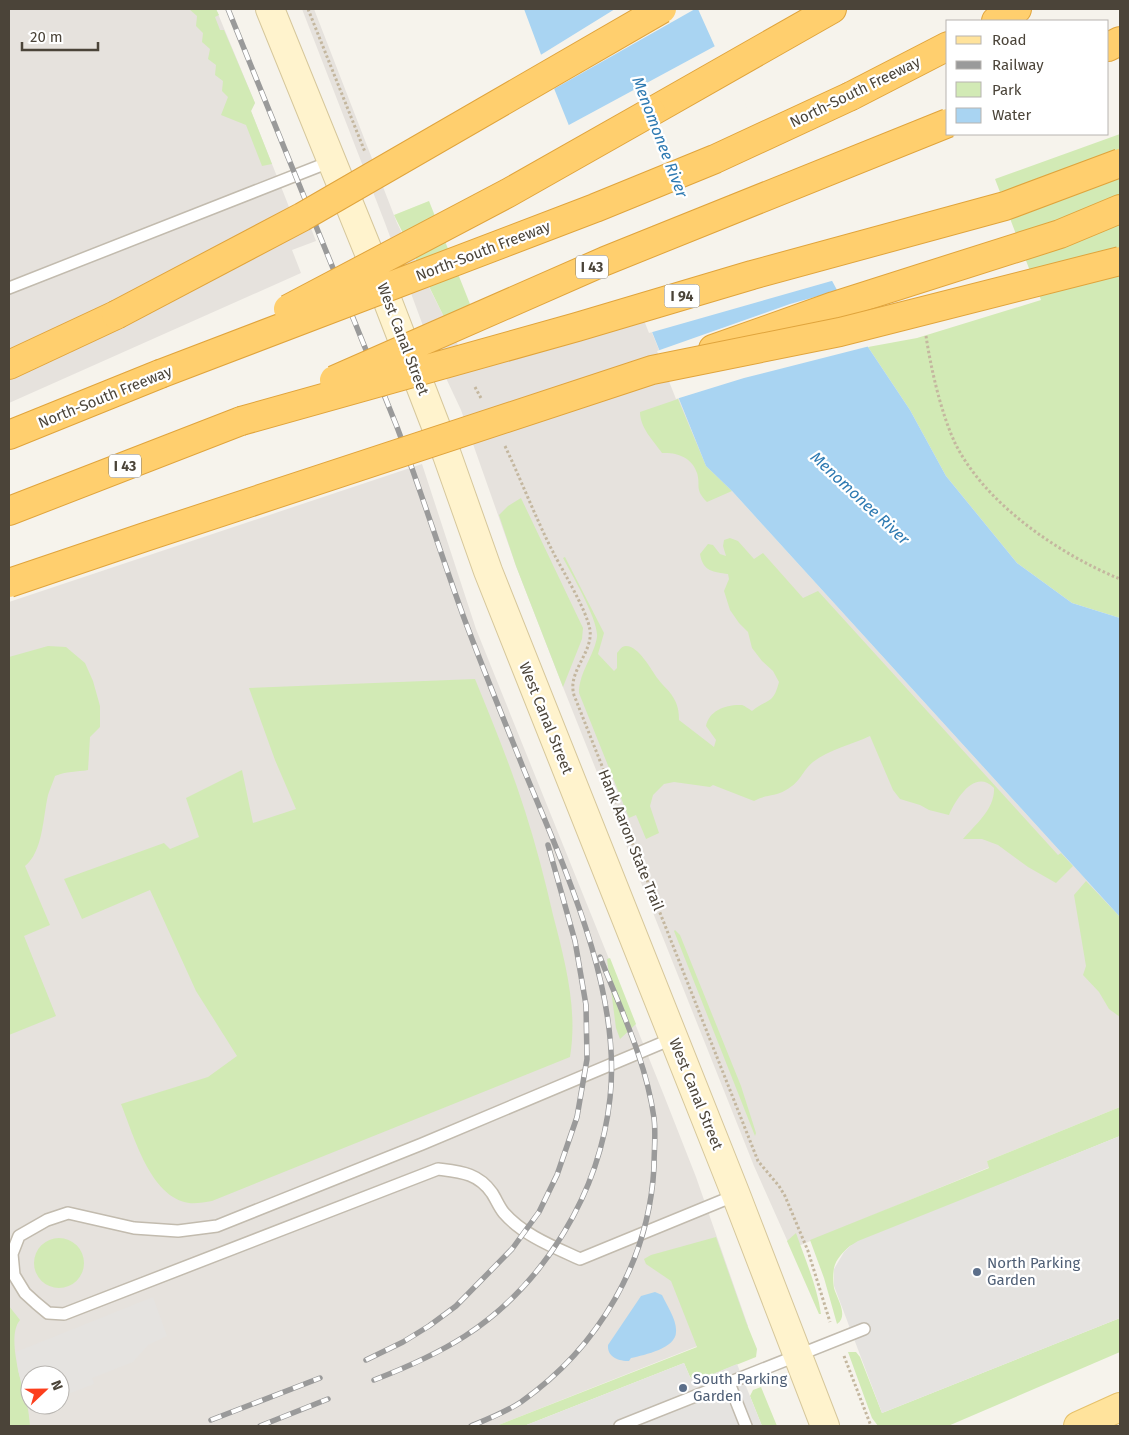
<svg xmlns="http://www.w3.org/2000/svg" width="1129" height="1435" font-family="'Fira Sans',sans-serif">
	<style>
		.industrial { fill: #e6e2dd; fill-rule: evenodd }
		.green { fill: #d2eab5 }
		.parking { fill: #e5e3e0 }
		.water { fill: #a9d4f2 }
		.pier { fill: #f6f3ec }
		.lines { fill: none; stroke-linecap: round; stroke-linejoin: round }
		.lane-casing { stroke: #c2bbae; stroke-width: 14 }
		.secondary-casing { stroke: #d6c79b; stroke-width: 30 }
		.primary-casing { stroke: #e6c16a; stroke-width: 30 }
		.highway-casing { stroke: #e0a43c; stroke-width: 30 }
		.path { stroke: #c4b79f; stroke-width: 3; stroke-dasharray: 2.5 2.5; stroke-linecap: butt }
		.lane { stroke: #fff; stroke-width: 11 }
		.secondary { stroke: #fff3cd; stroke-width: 28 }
		.primary { stroke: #ffe39c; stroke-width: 28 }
		.highway { stroke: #ffcf6e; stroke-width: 28 }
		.rail-casing { stroke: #9a9a9a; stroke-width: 5.5 }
		.rail { stroke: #fff; stroke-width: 4; stroke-dasharray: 11; stroke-linecap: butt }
		.highway-bridge-casing { stroke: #e0a43c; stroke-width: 30; stroke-linecap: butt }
		.highway-bridge { stroke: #ffcf6e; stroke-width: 28 }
		.service-dot { fill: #5c6f8a; stroke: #fff; stroke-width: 2 }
		.labels { text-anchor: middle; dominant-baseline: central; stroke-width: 4.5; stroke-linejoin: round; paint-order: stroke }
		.shield { fill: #fff; stroke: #817c74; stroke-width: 1 }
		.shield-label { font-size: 14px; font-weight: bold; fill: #4b4439 }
		.street-label { font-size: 15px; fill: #4b4439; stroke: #fff }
		.service-label { font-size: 15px; fill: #4e5e75; stroke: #fff; text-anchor: start }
		.water-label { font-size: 16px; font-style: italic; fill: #2e7ab2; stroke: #fff }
	</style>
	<rect width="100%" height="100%" fill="#f6f3ec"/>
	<path class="industrial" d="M9,9H216L255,103L251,111L293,217L305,213L316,241L292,250L301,273L9,403Z
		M302,9H314L397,223L460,349L640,303L706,466L732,491L1120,917V1107L987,1161L990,1167L791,1249L754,1166L563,687L516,566L461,410L429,342L385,223Z
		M422,464L476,629L663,1093L696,1177L748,1326L496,1426H9V602ZM30,1375H60V1405H30Z"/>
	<path class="green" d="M189,9H216L219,15L215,17L220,30H224L255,103L251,111L272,164L262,166L246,125L221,115L228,97L222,91L223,81L215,75L216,65L208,59L210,49L202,42L203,33L196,26L197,16Z
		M1120,134V618L1072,603L1017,563L946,476L910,410L868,347L917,338L1041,300L995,179Z
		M429,201L472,309L446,321L394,215Z
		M678,399L706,466L732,491L707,502C694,489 701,486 697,473C692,457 676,452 662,453C653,440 640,428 640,412Z
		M521,498L583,628L582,639L563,687L516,566L499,515L508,506Z
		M730,538L738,541L754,559L763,553L803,598L818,591L1058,855L1061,853L1073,866L1056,883L1028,867L998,845L982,839H963C976,824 995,809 994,788C975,768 956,799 949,815L929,810L920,805L900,799L893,790L870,736C851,745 830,749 813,762C802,771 801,782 786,790C775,797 766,794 754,801L713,785L710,787L674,782L664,784L653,795L650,806L659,833L646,839L636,815L629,818L579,693C579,672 594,656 597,637C599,621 571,573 563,558L565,557L604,633L598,654L614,671L617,668V653C620,650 621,646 626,646C639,646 651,670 658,679C663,686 669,690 673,697C678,705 679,712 679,720L714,747L716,740L706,726C709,710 727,704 742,705C745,706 749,709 752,711C768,698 773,705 779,682L773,671L762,661L752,648L748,632L739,623L730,610L724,591L729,579L728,574C714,572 703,572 700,554L708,544L713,545L720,554L726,556L723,546L724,540Z
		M48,646L66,647L85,663L93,681L100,706V727L90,737L88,770C77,772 66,771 55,776C53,782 50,789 48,795C43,817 43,852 25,866L50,925L24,936L56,1016L9,1035V657Z
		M475,679C493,723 511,767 525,811C536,845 545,880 553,915C565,961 578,1009 570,1057L212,1201C205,1202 196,1204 189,1203C150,1197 134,1136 121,1104L208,1077L237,1056L196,991L150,890L82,919L64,879L164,843L170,849L199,837L186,798L242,770L253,823L296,809L275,760L249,688Z
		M1086,881L1120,917V1017L1109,1009L1099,992L1083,975L1086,966L1074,895Z
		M675,930L680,935L741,1086L756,1133L755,1136L674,931Z
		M610,958L636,1024L620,1039L616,1028L607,959Z
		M1120,1107V1136L850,1246C843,1252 836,1259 834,1268C833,1274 833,1282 834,1288C837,1299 849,1316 837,1324L824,1278L810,1240L989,1168L987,1161Z
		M796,1233C805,1259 817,1286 821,1314H819L787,1241Z
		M716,1237L746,1322L757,1349L756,1357L696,1381L690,1377L684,1363L524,1426H496L697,1347L671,1281L646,1264L644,1259L651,1255Z
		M34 1263a25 25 0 1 1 50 0a25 25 0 1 1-50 0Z
		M9,1306L20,1320C7,1335 20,1378 25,1396C28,1405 29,1416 30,1426H9Z
		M1120,1318V1352L948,1426H878L872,1418L848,1352H856L860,1357L882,1413Z
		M761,1387L777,1426H762L750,1396L753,1390Z"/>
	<path class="parking" d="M1120,1136V1318L882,1413L834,1286V1269L844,1252L850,1246L858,1241Z
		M153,1297L167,1336L148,1345L133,1362L92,1378L94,1384L60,1397V1375H30V1405H39L28,1409L18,1370L16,1352Z
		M684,1363L690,1377L696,1381L737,1364L762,1426H524Z"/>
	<path class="water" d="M524,9H698L720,58L793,209L868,347L910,410L946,476L1017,563L1072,603L1120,618V917L732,491L706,466L549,76Z
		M655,1292L662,1295C667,1306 677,1320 676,1332C676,1348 645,1355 631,1358L629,1361C619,1361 607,1357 608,1345L641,1296Z"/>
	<path class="pier" d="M615,9H695L552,90L539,56Z
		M717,45L795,208L835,280L649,333L567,126Z
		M840,290L870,346L744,378L676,399L657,351L790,304Z"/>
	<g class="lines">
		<g class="lane-casing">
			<path id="lane" d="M9,288L332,161
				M674,1038L422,1144L217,1226L178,1231L134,1228L68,1213L47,1220L19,1236L12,1254L14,1275L25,1293L36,1303L48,1313L64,1314L438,1169C461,1172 478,1173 492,1193C496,1199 499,1207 504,1213C523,1235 554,1247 580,1259L736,1195
				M729,1383L746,1426
				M620,1426L864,1329"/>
		</g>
		<g class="secondary-casing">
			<path id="secondary" d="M270,9L371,258L447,455L488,571L736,1195L825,1426"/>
		</g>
		<g class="primary-casing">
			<path id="primary" d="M1078,1426L1120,1407"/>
		</g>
		<g class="highway-casing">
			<path id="highway" d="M996,21L1017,9
				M1108,47L1120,41
				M851,96L948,46
				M651,112L832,9
				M713,349L834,306L1060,234L1120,209
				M9,365L116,315
				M9,435L160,374
				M9,511L241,421"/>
		</g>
		<path class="path" d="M308,9L365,152
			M926,336C931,369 941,413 955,443C985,504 1059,554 1120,579
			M475,387L482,400
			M505,446C522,482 536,519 554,554C564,573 587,611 590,630C593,653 567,672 574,695L758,1161L779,1186L785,1196L808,1251L830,1322
			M844,1356L871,1426"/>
		<use href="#lane" class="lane"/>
		<use href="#secondary" class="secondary"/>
		<use href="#primary" class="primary"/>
		<use href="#highway" class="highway"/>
		<g class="rail-casing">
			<path id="rail" d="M228,9C265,100 302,192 339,283C358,331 378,379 397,427C421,491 441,555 464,618C483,669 504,720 524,770C564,867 622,991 610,1098C600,1192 545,1284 465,1336C437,1354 405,1368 374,1380
				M366,1360L403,1342L429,1326L456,1306L512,1249L539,1212L557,1175L577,1117L587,1059L586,1005L575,941L548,845
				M211,1420L320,1378
				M260,1426L328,1399
				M471,1426C488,1419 506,1412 521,1402C599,1347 649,1261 654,1167C654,1150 656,1134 654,1118C646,1061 621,1010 600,957"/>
		</g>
		<use href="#rail" class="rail"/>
		<g class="highway-bridge-casing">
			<path id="highway-bridge" d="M288,309L508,193L651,112
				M116,315L302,217L662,9
				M160,374L595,208L715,159L851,96
				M334,380L605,261L948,123
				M241,421L577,327L752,275L1005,206L1120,163
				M9,583L148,536L652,370L840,332L1120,261"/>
		</g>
		<use href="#highway-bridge" class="highway-bridge"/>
	</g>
	<g class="service-dot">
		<circle cx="977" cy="1272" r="5"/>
		<circle cx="683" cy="1388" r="5"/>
	</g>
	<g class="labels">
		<g class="shield">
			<rect x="576" y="255.5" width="32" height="23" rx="4"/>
			<rect x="664.5" y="284.5" width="35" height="23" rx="4"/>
			<rect x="109" y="454.5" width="32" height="23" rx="4"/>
		</g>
		<g class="shield-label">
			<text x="592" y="267">I 43</text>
			<text x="682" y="296">I 94</text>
			<text x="125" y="466">I 43</text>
		</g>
		<g class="street-label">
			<text transform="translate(855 92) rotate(-26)">North-South Freeway</text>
			<text transform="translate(483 251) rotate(-21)">North-South Freeway</text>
			<text transform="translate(403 339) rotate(69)">West Canal Street</text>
			<text transform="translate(105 397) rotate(-22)">North-South Freeway</text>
			<text transform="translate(546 718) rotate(68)">West Canal Street</text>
			<text transform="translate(631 840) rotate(68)">Hank Aaron State Trail</text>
			<text transform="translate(696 1094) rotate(68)">West Canal Street</text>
		</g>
		<g class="service-label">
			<text x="987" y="1263">North Parking<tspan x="987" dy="17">Garden</tspan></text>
			<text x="693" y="1379">South Parking<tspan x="693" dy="17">Garden</tspan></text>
		</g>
		<g class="water-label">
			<text transform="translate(660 137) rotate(69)">Menomonee River</text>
			<text transform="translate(860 498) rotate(43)">Menomonee River</text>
		</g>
	</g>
	<rect width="1129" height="1435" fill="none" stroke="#4b4439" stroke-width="20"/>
	<rect x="946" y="20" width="162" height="115" fill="#ffffff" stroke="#b7b4b0"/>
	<rect x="956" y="36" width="25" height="8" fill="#ffe39c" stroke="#b7b4b0"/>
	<text x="992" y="45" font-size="15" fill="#4b4439">Road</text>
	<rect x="956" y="61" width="25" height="8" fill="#9a9a9a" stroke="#b7b4b0"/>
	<text x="992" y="70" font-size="15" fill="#4b4439">Railway</text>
	<rect x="956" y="82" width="25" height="15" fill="#d2eab5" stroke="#b7b4b0"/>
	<text x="992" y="95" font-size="15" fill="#4b4439">Park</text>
	<rect x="956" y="108" width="25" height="15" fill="#a9d4f2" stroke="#b7b4b0"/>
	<text x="992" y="120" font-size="15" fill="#4b4439">Water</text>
	<g transform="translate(45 1390) rotate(68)"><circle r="24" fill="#ffffff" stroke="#b7b4b0"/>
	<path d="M0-4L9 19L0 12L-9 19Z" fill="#fc3f1d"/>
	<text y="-8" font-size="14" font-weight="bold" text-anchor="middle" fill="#4b4439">N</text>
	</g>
	<path d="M22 42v8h76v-8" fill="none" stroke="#4b4439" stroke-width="2.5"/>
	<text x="30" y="42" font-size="15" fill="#4b4439" stroke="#ffffff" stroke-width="4" paint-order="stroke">20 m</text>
</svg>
